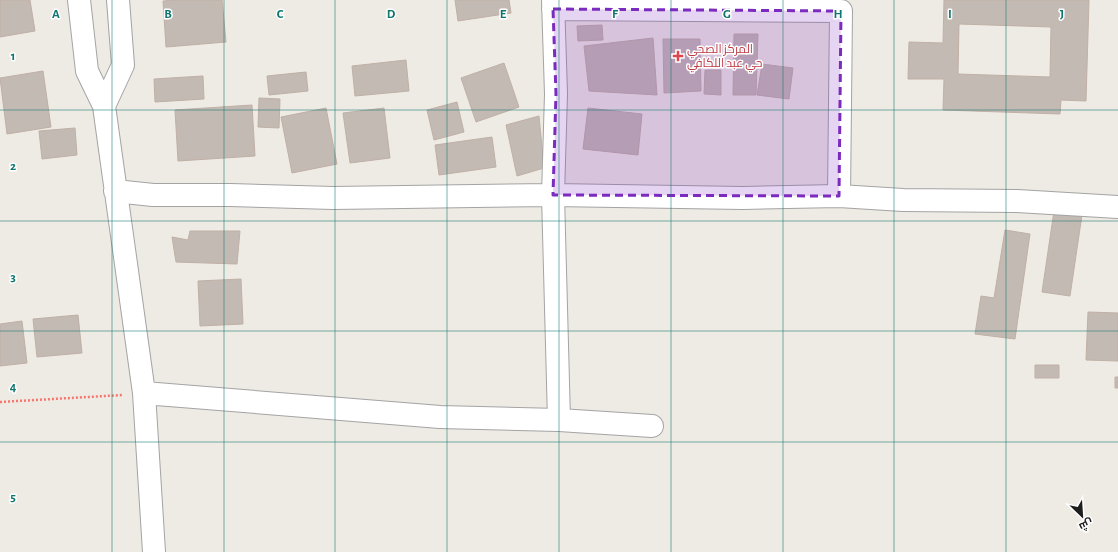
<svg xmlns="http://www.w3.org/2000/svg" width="1118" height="552" font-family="'Alegreya Sans',Cairo,sans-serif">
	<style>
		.building { fill: #c3bab3; stroke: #c0b0a6; fill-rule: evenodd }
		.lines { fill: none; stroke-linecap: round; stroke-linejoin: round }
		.minor-casing { stroke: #a4a4a4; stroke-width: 24 }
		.path { stroke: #f6756d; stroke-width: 2.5; stroke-dasharray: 2 2; stroke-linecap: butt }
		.minor { stroke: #fff; stroke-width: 22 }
		.marked { fill: #7b2cbf; fill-opacity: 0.2; stroke: #7b2cbf; stroke-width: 3; stroke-dasharray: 8 5; stroke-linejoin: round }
		.grid { fill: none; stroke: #0f766e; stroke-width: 1; stroke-opacity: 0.55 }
		.health-dot { fill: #e0444e; stroke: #fff; stroke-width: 1.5 }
		.labels { text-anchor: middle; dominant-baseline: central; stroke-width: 3; stroke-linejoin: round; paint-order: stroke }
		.health-label { font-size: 12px; fill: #be3a42; stroke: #fff; text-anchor: start }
		.grid-label { font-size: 13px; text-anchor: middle; font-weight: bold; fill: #0f766e; stroke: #fff; stroke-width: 3; stroke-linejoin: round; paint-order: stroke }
	</style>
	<rect width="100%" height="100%" fill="#eeeae4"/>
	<path class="building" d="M0,0H30L35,31L0,37Z
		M173,0H222L226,42L166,47L163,1Z
		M455,0H509L511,13L458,21Z
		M944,0H1089L1086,101L1061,100L1060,114L943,110L944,79H908L909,42L943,43ZM959,24L1051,27L1050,77L958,74Z
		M602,25L603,40L578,41L577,26Z
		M734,34H758L756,95H733Z
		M653,38L657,95L589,91L584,46Z
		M663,39H700L701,91L664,93Z
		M406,60L409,91L355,96L352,66Z
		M504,63L519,107L476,122L461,78Z
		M762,64L793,68L789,99L757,95Z
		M705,70H721V95L704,94Z
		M43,71L51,127L7,134L0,78Z
		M306,72L308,91L269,95L267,76Z
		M203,76L204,99L155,102L154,79Z
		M259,98L280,99L279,128L258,127Z
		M457,102L464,132L434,140L427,110Z
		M252,105L255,156L178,161L175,110Z
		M326,108L337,164L292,173L281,117Z
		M384,108L390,158L350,163L343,113Z
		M588,108L642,114L638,155L583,149Z
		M539,116L544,168L517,176L506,125Z
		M75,128L77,155L42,159L39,131Z
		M492,137L496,167L439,175L435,145Z
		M1054,211L1082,215L1070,296L1042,292Z
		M1005,230L1030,234L1015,339L975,334L981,296L994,298Z
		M190,231H240L237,264L176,262L172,237L188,240Z
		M241,279L243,324L200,326L198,281Z
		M1088,312L1118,313V361L1086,360Z
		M78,315L82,353L37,357L33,319Z
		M22,321L27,363L0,366V324Z
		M1035,365H1059V378H1035Z
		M1115,377H1118V388H1115Z"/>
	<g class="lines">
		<g class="minor-casing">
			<path id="minor" d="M79,0L87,71L104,106L144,393L154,552
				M553,0L556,94L553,195L559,420
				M553,9L841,11L839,196
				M104,106L123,65L118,0
				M115,191L153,195H230L333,198L553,195L743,198L839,196L903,200L1017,201L1118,207
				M144,393L440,417L559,420L652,426"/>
		</g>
		<path class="path" d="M0,402L123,395"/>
		<use href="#minor" class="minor"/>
	</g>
	<path class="marked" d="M553,9L841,11L839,196L553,195L556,94Z"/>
	<path class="grid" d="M112,0V552M224,0V552M335,0V552M447,0V552M559,0V552M671,0V552M783,0V552M894,0V552M1006,0V552M0,110H1118M0,221H1118M0,331H1118M0,442H1118"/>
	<path class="health-dot" d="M676 50h4v4h4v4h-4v4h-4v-4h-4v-4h4z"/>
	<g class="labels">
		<g class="health-label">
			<text x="687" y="49">المركز الصحي<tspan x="687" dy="14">حي عبد اللكافي</tspan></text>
		</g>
	</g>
	<g class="grid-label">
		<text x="56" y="18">A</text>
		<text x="168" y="18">B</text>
		<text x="280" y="18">C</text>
		<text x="391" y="18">D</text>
		<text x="503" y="18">E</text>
		<text x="615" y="18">F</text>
		<text x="727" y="18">G</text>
		<text x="838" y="18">H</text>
		<text x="950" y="18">I</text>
		<text x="1062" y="18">J</text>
		<text x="13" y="60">1</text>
		<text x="13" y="170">2</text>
		<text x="13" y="281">3</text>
		<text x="13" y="391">4</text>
		<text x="13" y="501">5</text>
	</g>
	<g transform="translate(1082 516) rotate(155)" stroke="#ffffff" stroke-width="3" paint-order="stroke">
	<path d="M0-3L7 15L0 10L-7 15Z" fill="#1d1d1d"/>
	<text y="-6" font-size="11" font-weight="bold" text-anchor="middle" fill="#1d1d1d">ش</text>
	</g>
</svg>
